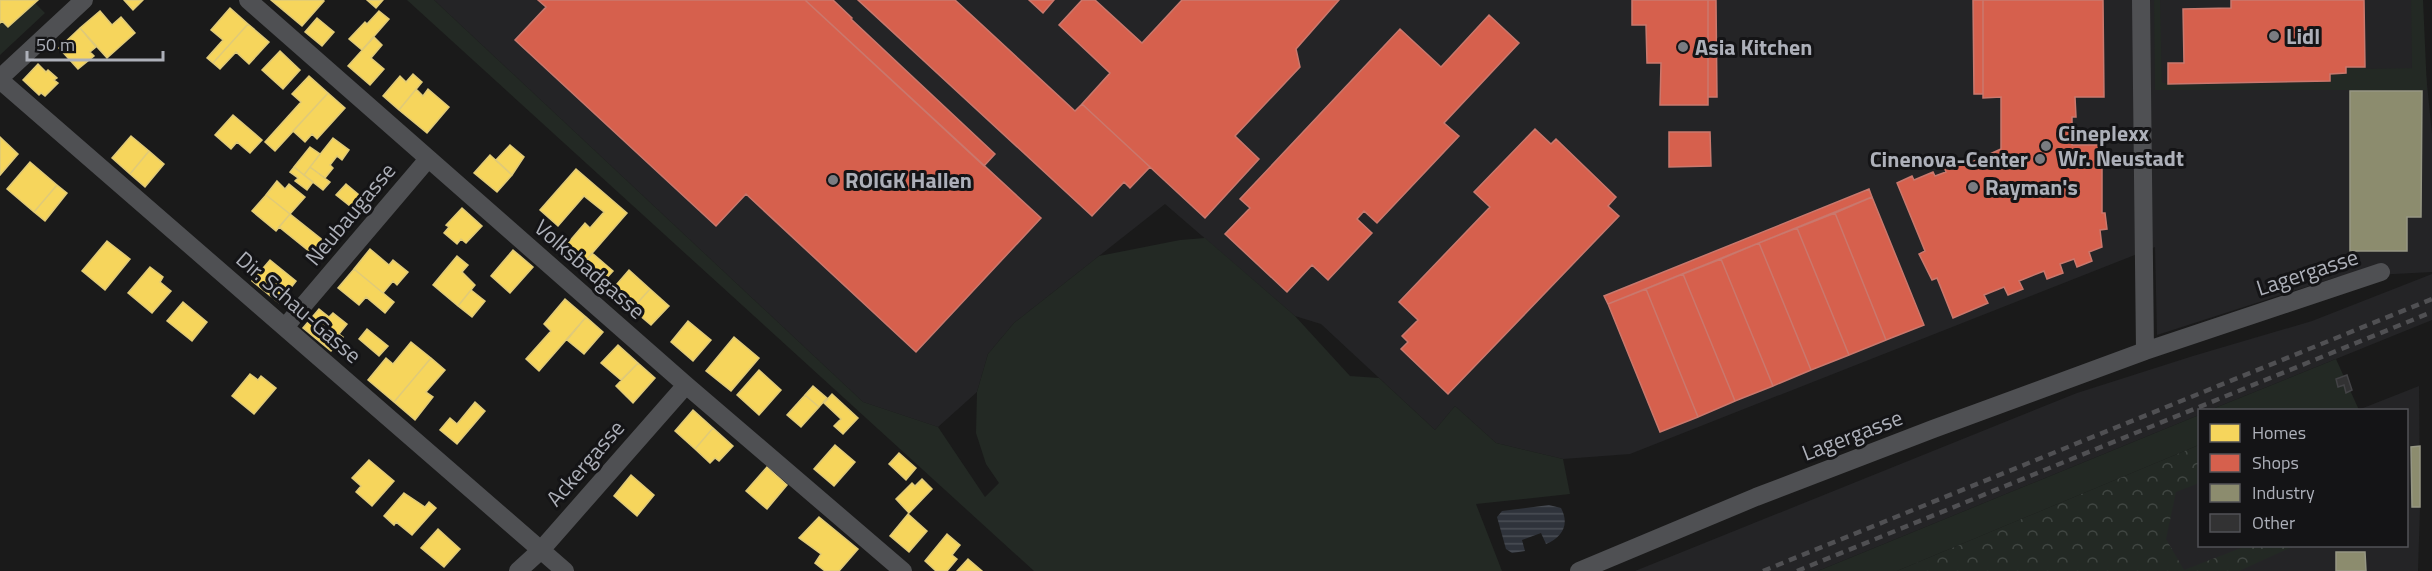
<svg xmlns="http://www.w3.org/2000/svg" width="2432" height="571" font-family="'Titillium Web',sans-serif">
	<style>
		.built { fill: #242426 }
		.green { fill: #232924 }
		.forest { fill: url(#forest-crowns) }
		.water { fill: url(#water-rules) }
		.homes { fill: #f6d55c; stroke: #e0ca78; stroke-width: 1.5 }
		.shops { fill: #d6604d; stroke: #ca786d; stroke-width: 1.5 }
		.industry { fill: #8c8c6e; stroke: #969784; stroke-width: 1.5 }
		.building { fill: #323233; stroke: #434346; stroke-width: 1.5 }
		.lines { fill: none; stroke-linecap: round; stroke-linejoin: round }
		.minor { stroke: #4f5053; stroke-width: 18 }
		.rail { stroke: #505053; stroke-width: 4.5; stroke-dasharray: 8 6; stroke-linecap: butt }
		.poi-dot { fill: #7a7c81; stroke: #141416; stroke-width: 2 }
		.labels { text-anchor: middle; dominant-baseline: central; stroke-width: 6; stroke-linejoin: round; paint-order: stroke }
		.poi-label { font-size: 22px; font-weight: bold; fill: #adb0b9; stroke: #141416; text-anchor: start }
		.street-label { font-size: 22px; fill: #adb0b9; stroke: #141416 }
	</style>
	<defs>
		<pattern id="forest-crowns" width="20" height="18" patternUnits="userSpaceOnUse" patternTransform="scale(1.5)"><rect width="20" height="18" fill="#232924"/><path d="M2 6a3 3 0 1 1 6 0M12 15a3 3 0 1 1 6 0" fill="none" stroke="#404642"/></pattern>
		<pattern id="water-rules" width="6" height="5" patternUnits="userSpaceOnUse" patternTransform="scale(1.5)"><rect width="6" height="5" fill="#2f333b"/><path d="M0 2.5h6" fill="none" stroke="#4a4e55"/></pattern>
	</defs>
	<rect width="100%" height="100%" fill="#1a1a1a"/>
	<path class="built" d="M434,0H2423V44L2432,134V272L2337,277L2157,335L2155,247L1630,454L1563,459L1496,443L1455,406L1435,430L1321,324L1295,316L1165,204L1014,323L988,354L977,392L938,427L863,402Z
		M2432,274V320L2210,410H2200L2199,415L1818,571H1635L2077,393L2193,356L2312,321Z
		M2419,386L2420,507L2418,571H2129L2141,497L2199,474L2200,546H2406V410H2358Z"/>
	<path class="green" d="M407,0H434L863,402L938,427L985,497L999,483L986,464L976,433L977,392L988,354L1014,323L1099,256L1180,240L1205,238L1295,316L1350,376L1379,378L1435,430L1455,406L1496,443L1563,459L1570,494L1476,504L1502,571H1034Z
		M2154,0H2160L2162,83L2330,81V74L2346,73V67H2365L2366,69L2412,68L2411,0H2423L2427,90H2155Z
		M35,3L45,13L0,55V23L2,21L8,27Z
		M2336,359L2359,410H2210Z
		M2199,415V445L1897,571H1818Z"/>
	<path class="forest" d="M2199,445V483L2176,492L2166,539L2184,570L2246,546H2294L2239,571H1897Z"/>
	<path class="water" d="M1549,505L1561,508C1570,525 1562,537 1546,544L1541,533L1522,540L1525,551L1512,553L1506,549L1497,517L1502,511Z"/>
	<path class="homes" d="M0,0H38L8,27L2,21L0,23Z
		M124,0H143L133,10Z
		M271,0H323L324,1L302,26Z
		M367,0H383L376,8Z
		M230,8L248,24L213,63L207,58L223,40L211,30Z
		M100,11L112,25L121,17L135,33L107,58L80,28Z
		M379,11L389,19L362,50L349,39L365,22L367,24Z
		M317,18L334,32L322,46L305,32Z
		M248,24L269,42L249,64L236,52L220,69L213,63Z
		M80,28L96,47L90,52L94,56L78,69L59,48Z
		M374,37L382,45L371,58L384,69L370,85L348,66Z
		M280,51L300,70L283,89L262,70Z
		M38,64L46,72L48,70L57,78L54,80L58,83L45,96L41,93L39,95L23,80Z
		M413,74L422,82L399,110L383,96L400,76L406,82Z
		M309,76L328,93L275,151L265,142L301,102L292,94Z
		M416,89L423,96L428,89L449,107L427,133L399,110Z
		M328,93L345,108L317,139L312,134L305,142L293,131Z
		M233,115L262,140L250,153L237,142L231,149L215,135Z
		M131,136L149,151L130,174L112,158Z
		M0,137L18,154L0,175Z
		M333,138L349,150L342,160L337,156L330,165L333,168L325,178L310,167Z
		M510,145L524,157L512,175L496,160Z
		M310,147L320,154L304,175L294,167Z
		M149,151L164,164L145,187L130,174Z
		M490,155L512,175L497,192L474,173Z
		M30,162L57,185L34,212L7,189Z
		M294,167L313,182L307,190L295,181L298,178L290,172Z
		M310,167L330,182L323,190L304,175Z
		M576,169L627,213L581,266L562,250L585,223L590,228L604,212L584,196L558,226L540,210Z
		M277,181L285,189L289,184L305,197L290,214L266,195Z
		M346,184L364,199L355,210L336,195Z
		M57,185L67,193L45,221L34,212Z
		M266,195L290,214L276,231L252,211Z
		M462,208L482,226L466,243L461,239L457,244L444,233L449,227L446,225Z
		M290,214L330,246L320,260L279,227Z
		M107,241L130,259L105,290L82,271Z
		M370,249L389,265L393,260L408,272L397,285L393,281L383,293L354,269Z
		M513,250L533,267L510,293L491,276Z
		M592,253L613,271L601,284L581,266Z
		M457,256L468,265L462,272L475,285L458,306L433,285Z
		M270,260L296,281L279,303L252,281Z
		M150,267L163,277L160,282L171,291L152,313L128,293Z
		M354,269L394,302L385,313L366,297L359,305L338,288Z
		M629,270L650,289L632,309L611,291Z
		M650,289L669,306L651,325L632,309Z
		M471,290L485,301L472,317L458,306Z
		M565,299L586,317L539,371L526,359L551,331L544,324Z
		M183,302L207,322L192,341L167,321Z
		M319,309L329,317L333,313L347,324L339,334L343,337L331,351L303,328Z
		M586,317L603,332L584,354L567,340Z
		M688,321L711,340L693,361L671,342Z
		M367,329L388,346L379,356L359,339Z
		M734,337L759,358L731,391L706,371Z
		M411,342L431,358L394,402L368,380L386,358L393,364Z
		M618,345L638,363L621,380L601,363Z
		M431,358L445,370L426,392L433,397L415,420L394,402Z
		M638,363L655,378L633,403L616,386Z
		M759,370L781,390L759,415L737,395Z
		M250,374L258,380L261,376L276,388L254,414L232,396Z
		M813,386L827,398L819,407L805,395Z
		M832,394L858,418L843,434L834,426L841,419L824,403Z
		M805,395L819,407L801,427L787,415Z
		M475,402L485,411L457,444L440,430L450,418L457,424Z
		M693,410L713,428L695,449L675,431Z
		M713,428L733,446L719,461L715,458L710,463L695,449Z
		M835,445L855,462L834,486L814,469Z
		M899,453L916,468L906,480L889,464Z
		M369,460L394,481L372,506L356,492L361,486L352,478Z
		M767,467L787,485L767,509L746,491Z
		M631,475L654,495L637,516L614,496Z
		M922,479L932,489L909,513L896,499L912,483L915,486Z
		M404,493L425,507L429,502L436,508L412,535L396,522L394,525L384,516Z
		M908,514L927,531L909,552L890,536Z
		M819,517L858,549L839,571H825L815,563L821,554L799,538Z
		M438,529L460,549L444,567L421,548Z
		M947,534L960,545L952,555L957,559L947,571H936L925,561Z
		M968,559L982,571H957Z"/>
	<path class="shops" d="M538,0H805L1041,218L916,352L746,194L716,226L515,40L546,7Z
		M805,0H833L852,18L851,19L995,154L984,166Z
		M858,0H955L1075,111L1082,104L1150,167L1130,188L1124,182L1092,216Z
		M1029,0H1054L1043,13Z
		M1082,0H1095L1142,43L1182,0H1339L1296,49L1300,67L1235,136L1259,159L1205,218L1082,104L1110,73L1059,25Z
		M1632,0H1708V105H1660L1661,63H1647L1646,25H1632Z
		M1708,0H1716L1717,97H1708Z
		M1973,0H1983V94H1974Z
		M1983,0H2103L2104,97H2075L2076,117H2072V145H2102V213H2105L2107,229L2100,230L2102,247L2089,252L2092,261L2077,267L2074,259L2060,264L2063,273L2047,279L2044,271L2019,281L2023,289L2008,295L2004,287L1984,295L1988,303L1953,318L1937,278L1932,280L1919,254L1925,251L1897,183L1912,176L1914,180L1933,172L1935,176L1946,172L1944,167L1970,157L1972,162L2001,149V97L1983,98Z
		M2231,0H2364L2365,67H2346V73L2330,74V81L2168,84V63H2184L2183,9L2231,8Z
		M1489,15L1519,43L1444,123L1459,136L1377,223L1364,211L1357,219L1372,233L1328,280L1312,265L1287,292L1225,234L1250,208L1240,199L1400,29L1441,67Z
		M1535,129L1551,144L1556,139L1616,197L1608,206L1619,216L1448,394L1401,349L1408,342L1402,336L1418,320L1399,302L1490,207L1474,192Z
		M1669,132H1710L1711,166L1669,167Z
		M1869,189L1872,197L1608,304L1604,296Z
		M1872,197L1924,325L1886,340L1835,213Z
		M1835,213L1886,340L1849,355L1797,228Z
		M1797,228L1849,355L1811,370L1759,243Z
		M1759,243L1811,370L1773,386L1721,259Z
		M1721,259L1773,386L1735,401L1683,274Z
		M1683,274L1735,401L1698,417L1646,289Z
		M1646,289L1698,417L1660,432L1608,304Z"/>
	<path class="industry" d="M2350,91H2422L2421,217H2407V251H2350Z
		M2420,446V507H2412L2411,447Z
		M2336,552H2365L2366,571H2336Z"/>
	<path class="building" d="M2347,375L2352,390L2346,393L2344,385L2338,387L2336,379Z"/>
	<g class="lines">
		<path class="minor" d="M248,0L686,385L903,571
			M2141,0L2145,351
			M0,78L84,0
			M0,80L565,571
			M285,327L428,159
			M518,571L541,550L686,385
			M1579,571L1756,497L1933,429L2145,351L2381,272"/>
		<path class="rail" d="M1763,571L2432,299
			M1797,571L2432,312"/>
	</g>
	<g class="poi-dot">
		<circle cx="2274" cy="36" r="6"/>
		<circle cx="1683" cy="47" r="6"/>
		<circle cx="2046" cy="146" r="6"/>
		<circle cx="2040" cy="159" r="6"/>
		<circle cx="833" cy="180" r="6"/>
		<circle cx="1973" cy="187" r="6"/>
	</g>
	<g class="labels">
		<g class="poi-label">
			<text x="2286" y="36">Lidl</text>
			<text x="1695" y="47">Asia Kitchen</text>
			<text x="2058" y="133">Cineplexx<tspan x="2058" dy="25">Wr. Neustadt</tspan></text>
			<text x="2028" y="159" text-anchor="end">Cinenova-Center</text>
			<text x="845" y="180">ROIGK Hallen</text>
			<text x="1985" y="187">Rayman's</text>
		</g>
		<g class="street-label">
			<text transform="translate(350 214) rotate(-50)">Neubaugasse</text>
			<text transform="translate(590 269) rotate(41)">Volksbadgasse</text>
			<text transform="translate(2307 272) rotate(-18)">Lagergasse</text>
			<text transform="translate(299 307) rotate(41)">Dir. Schau-Gasse</text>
			<text transform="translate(1852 435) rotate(-21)">Lagergasse</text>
			<text transform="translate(585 463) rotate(-49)">Ackergasse</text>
		</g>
	</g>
	<rect x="2198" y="409" width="210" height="138" fill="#141416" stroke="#515257" stroke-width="1.5"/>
	<rect x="2210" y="424" width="30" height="18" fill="#f6d55c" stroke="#515257" stroke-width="1.5"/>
	<text x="2252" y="439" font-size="18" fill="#adb0b9">Homes</text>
	<rect x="2210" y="454" width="30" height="18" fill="#d6604d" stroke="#515257" stroke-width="1.5"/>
	<text x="2252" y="469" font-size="18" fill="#adb0b9">Shops</text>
	<rect x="2210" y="484" width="30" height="18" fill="#8c8c6e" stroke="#515257" stroke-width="1.5"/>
	<text x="2252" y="499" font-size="18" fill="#adb0b9">Industry</text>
	<rect x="2210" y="514" width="30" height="18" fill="#323233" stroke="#515257" stroke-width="1.5"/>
	<text x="2252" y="529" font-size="18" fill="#adb0b9">Other</text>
	<path d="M27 51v9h136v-9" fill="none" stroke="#adb0b9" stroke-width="3"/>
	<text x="36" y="51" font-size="18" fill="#adb0b9" stroke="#141416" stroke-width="4.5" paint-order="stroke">50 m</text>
</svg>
